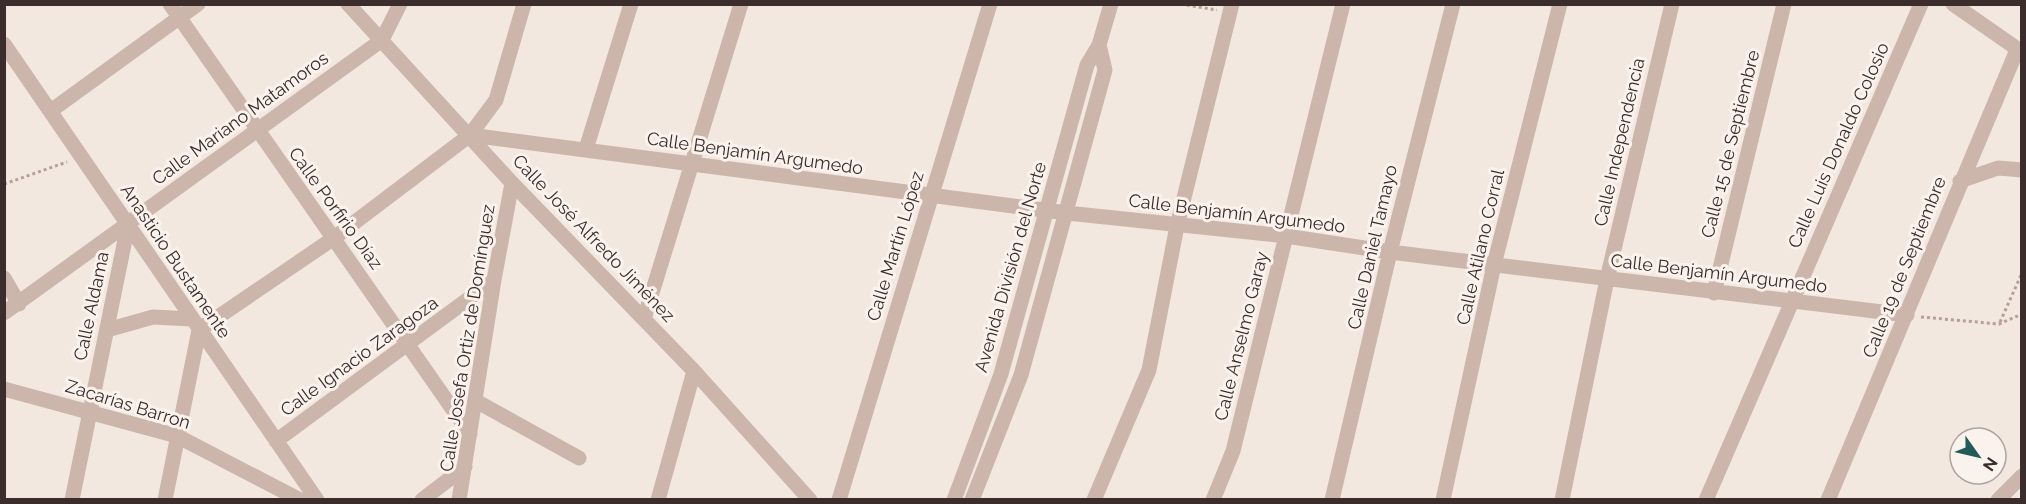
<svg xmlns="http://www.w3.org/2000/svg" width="2026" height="504" font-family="Raleway,sans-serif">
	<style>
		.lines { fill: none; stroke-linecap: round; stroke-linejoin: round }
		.path { stroke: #b7a096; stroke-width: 3; stroke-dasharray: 3 3; stroke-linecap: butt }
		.minor { stroke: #ccb6ac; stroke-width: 15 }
		.labels { text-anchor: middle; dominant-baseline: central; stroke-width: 6; stroke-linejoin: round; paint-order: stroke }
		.street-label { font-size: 18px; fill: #3a2d2b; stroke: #faf2ed }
	</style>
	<rect width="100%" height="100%" fill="#f3e8e0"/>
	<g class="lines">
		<path class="path" d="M1181,4L1217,10
			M4,184L67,162
			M1921,317L1999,324L2022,314
			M2000,322L2022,273"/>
		<path class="minor" d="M170,4L470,434
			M348,4L512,183L694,371L810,500
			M1953,4L2022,52
			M4,44L317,500
			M52,110L198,4
			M470,135L1067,213L1286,236L1390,252L1907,315
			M586,149L631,4
			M1960,181L1998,168L2022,170
			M4,278L19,304
			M1714,293L1784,4
			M4,313L382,40L400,4
			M644,319L741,4
			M107,330L153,317L192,319
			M4,389L177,436L300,500
			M476,401L579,458
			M276,441L494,280
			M72,500L128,225
			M165,500L199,330L334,238L470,135L496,100L524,4
			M422,500L465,467
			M459,500L494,280L512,183
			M658,500L694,371
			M839,500L990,4
			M954,500L1001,374L1087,65L1099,45L1111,4
			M972,500L1021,375L1105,70L1099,45
			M1094,500L1149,370L1177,226L1232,4
			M1213,500L1233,451L1343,4
			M1332,500L1390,252L1453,4
			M1443,500L1494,265L1560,4
			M1562,500L1607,279L1672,4
			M1706,500L1921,4
			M1828,500L2017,50
			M1998,500L2022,476"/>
	</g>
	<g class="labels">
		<g class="street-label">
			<text transform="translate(240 118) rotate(-36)">Calle Mariano Matamoros</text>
			<text transform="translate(1619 142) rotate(-77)">Calle Independencia</text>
			<text transform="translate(1730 144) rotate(-76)">Calle 15 de Septiembre</text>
			<text transform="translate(1838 145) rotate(-66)">Calle Luis Donaldo Colosio</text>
			<text transform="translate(755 153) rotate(8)">Calle Benjamín Argumedo</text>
			<text transform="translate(336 208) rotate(54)">Calle Porfirio Díaz</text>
			<text transform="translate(1237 213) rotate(7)">Calle Benjamín Argumedo</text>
			<text transform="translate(594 238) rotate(46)">Calle José Alfredo Jiménez</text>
			<text transform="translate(895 246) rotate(-73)">Calle Martín López</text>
			<text transform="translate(1372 247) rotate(-77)">Calle Daniel Tamayo</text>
			<text transform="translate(1480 247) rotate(-77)">Calle Atilano Corral</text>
			<text transform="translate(176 261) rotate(56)">Anasticio Bustamente</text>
			<text transform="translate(1010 267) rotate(-74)">Avenida División del Norte</text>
			<text transform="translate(1904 267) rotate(-68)">Calle 19 de Septiembre</text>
			<text transform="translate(1719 273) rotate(7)">Calle Benjamín Argumedo</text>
			<text transform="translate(91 306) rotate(-78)">Calle Aldama</text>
			<text transform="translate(1241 336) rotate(-76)">Calle Anselmo Garay</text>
			<text transform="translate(467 338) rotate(-81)">Calle Josefa Ortiz de Domínguez</text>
			<text transform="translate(359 356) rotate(-36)">Calle Ignacio Zaragoza</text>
			<text transform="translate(128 404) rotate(17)">Zacarías Barron</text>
		</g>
	</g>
	<rect width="2026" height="504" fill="none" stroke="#3a2d2b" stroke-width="12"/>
	<g transform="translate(1978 456) rotate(124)"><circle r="28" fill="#faf2ed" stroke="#ada39f" stroke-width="1.5"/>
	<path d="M0-4.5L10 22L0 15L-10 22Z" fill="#205b57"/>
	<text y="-9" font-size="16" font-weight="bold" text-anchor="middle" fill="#3a2d2b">N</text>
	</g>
</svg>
